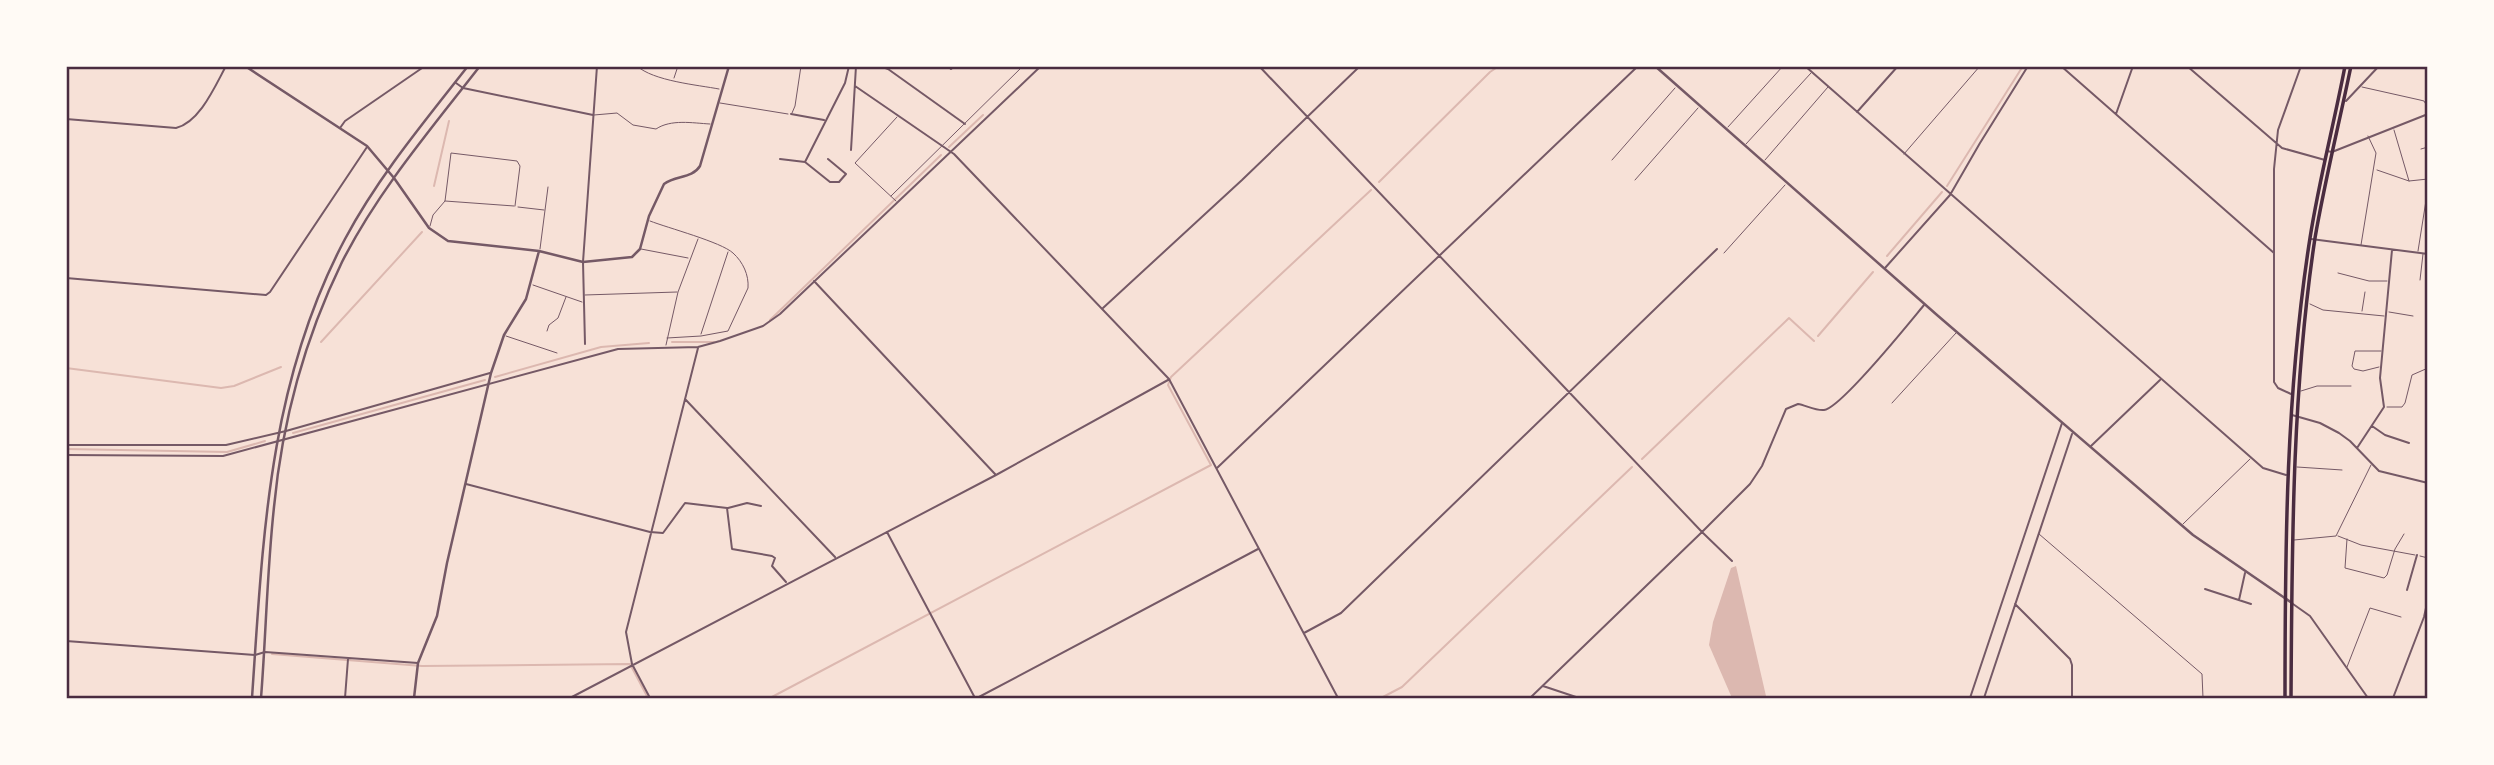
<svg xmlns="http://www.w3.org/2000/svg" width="2494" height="765" font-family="Arial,sans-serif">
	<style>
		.water { fill: #dcb8b0 }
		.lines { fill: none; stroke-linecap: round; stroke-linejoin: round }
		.stream { stroke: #dcb8b0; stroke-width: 2 }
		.service { stroke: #755966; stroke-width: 1 }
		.minor { stroke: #755966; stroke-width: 2 }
		.tertiary { stroke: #755966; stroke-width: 2.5 }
		.primary { stroke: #4a2c40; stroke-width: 3.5 }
		.neatline { fill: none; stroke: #4a2c40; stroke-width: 2.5 }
	</style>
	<rect width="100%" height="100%" fill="#f7e1d7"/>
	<path class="water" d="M1736,566L1766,696H1772V698H1732L1709,645L1713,622L1731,568Z"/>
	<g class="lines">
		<path class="stream" d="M949,147L983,115
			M1379,182L1490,72L1499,66
			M434,186L449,121
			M1947,186L2023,66
			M1887,256L1942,192
			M770,320L941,155
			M1818,336L1873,272
			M321,342L422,232
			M672,342H714
			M66,368L221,388L234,386L281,367
			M495,377L601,347L649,343
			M293,433L485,380
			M66,449L227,452L265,441
			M1642,459L1789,318L1814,341
			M272,654L422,666L630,664L648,698
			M770,698L1211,465L1168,385L1171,377L1371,190
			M1381,698L1402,687L1632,467"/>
		<path class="service" d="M637,66C653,81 698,85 719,89
			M674,78L678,66
			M2362,87L2420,100L2424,101L2428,108
			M720,103L788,114
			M792,113L795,106L801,66
			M594,115L617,113L633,125L656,129C671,119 692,123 710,124
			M1728,127L1783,66
			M2394,130L2409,181
			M1746,144L1811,73
			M2421,149L2428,147
			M1904,154L1980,66
			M1612,160L1675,88
			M1765,160L1828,87
			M2377,170L2409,181L2428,179
			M1635,180L1698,108
			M891,196L1023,66
			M445,201L514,206
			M896,201L855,163L897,117
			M518,207L544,210
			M650,221C668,228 721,242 733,253C743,262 749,275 748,288L728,331L701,336L667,338
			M430,226L433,215L445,201L451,153L517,161L520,166L515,206
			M2361,245L2376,153L2368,136
			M540,249L548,187
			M641,249L688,258
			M2418,251L2428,188
			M1724,253L1785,185
			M2338,273L2369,281H2387
			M2420,280L2423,254
			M533,285L582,302
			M585,295L677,292
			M2310,304L2323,310L2384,316
			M2362,311L2365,292
			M2389,312L2413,316
			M547,331L549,325L558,318L566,297
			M701,334L728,252
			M506,336L557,353
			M666,345L678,292L698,239
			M2379,367L2363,371L2354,369L2352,366L2355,351H2381
			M2301,391L2317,386H2351
			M1892,403L1956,333
			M2387,407H2402L2405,403L2412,375L2428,368
			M2297,467L2342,470
			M2183,524L2250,459
			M2039,534L2202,674L2203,698
			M2338,536L2361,545L2415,555
			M2347,539L2345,568L2384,578L2387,575L2395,549L2404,534
			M2294,540L2336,536L2371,465
			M2420,556L2428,558
			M2347,667L2370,608L2401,617"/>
		<path class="minor" d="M880,66L888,69L965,124
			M948,66L951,69L955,66
			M1259,66L1702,532L1530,698
			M1805,66L2263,468L2286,475
			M2061,66L2274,253
			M2187,66L2282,148L2325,160
			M456,83L463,88L593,115
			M855,86L954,154L1169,379L1338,698
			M2346,101L2379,66
			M1857,112L1898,66
			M791,114L824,120
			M2116,114L2133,66
			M66,119L176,128C200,122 215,86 226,66
			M340,128L345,121L425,66
			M851,150L856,66
			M2327,151L2332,152L2428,114
			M780,159L805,162L830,182H839L846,174L828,159
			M805,162L845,83L849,66
			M2311,239L2428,254
			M1885,268L1950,195L1980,143L2028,66
			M66,278L266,295L270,292L367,147
			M814,281L995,474
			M1103,308L1242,180L1360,66
			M585,344L583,262L597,66
			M2291,394L2278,388L2274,382V169L2278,130L2301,66
			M685,399L835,557
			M2292,415L2320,423L2339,433L2350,441L2379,471L2428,483
			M2372,426L2385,435L2409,443
			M66,445H226L286,431L490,373
			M2091,446L2160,380
			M2357,448L2384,407L2380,378L2392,250
			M66,455L223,456L618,349L698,347L720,341L763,326L780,314L1041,66
			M1217,468L1638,66
			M466,484L650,532L663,533L685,503L727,508L732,549L772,556L775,558L772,566L786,582
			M728,508L747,503L761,506
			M887,532L975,698
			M1732,561L1702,532L1750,484L1762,466L1786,409L1798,404C1805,405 1816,411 1824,410C1841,408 1909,323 1924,305
			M2205,589L2251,604
			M2407,590L2417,555
			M2239,600L2245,573
			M2015,604L2070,659L2072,665V698
			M2293,604L2310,616L2368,698
			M1304,633L1341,613L1717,249
			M66,641L255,655L265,652L418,663
			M1543,686L1579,698
			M345,698L348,659
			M570,698L996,475L1168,380
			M650,698L632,664L626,632L698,348
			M977,698L1258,549
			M1970,698L2062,423
			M1984,698L2072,434
			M2393,698L2424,617L2428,599"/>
		<path class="tertiary" d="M245,66L367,146L394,178L429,228L448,241L539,251L583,262L632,257L640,249L649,216L664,184C676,175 692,179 700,166L729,66
			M1655,66L1937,315L2193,535L2292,603
			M252,698C263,539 268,384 345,239C378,177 424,122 468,66
			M261,698C266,635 267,571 274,507C282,423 305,338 342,262C378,191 431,129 480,66
			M414,698L418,663L437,616L447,563L491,373L504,335L526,299L539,251"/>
		<path class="primary" d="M2285,698C2285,544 2286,391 2310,238C2319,180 2334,124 2345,66
			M2291,698C2292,545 2292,390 2315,238C2325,180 2339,124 2351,66"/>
	</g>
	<rect width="2494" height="765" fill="none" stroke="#fffaf5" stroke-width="136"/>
	<rect x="68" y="68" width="2358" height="629" class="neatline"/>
</svg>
